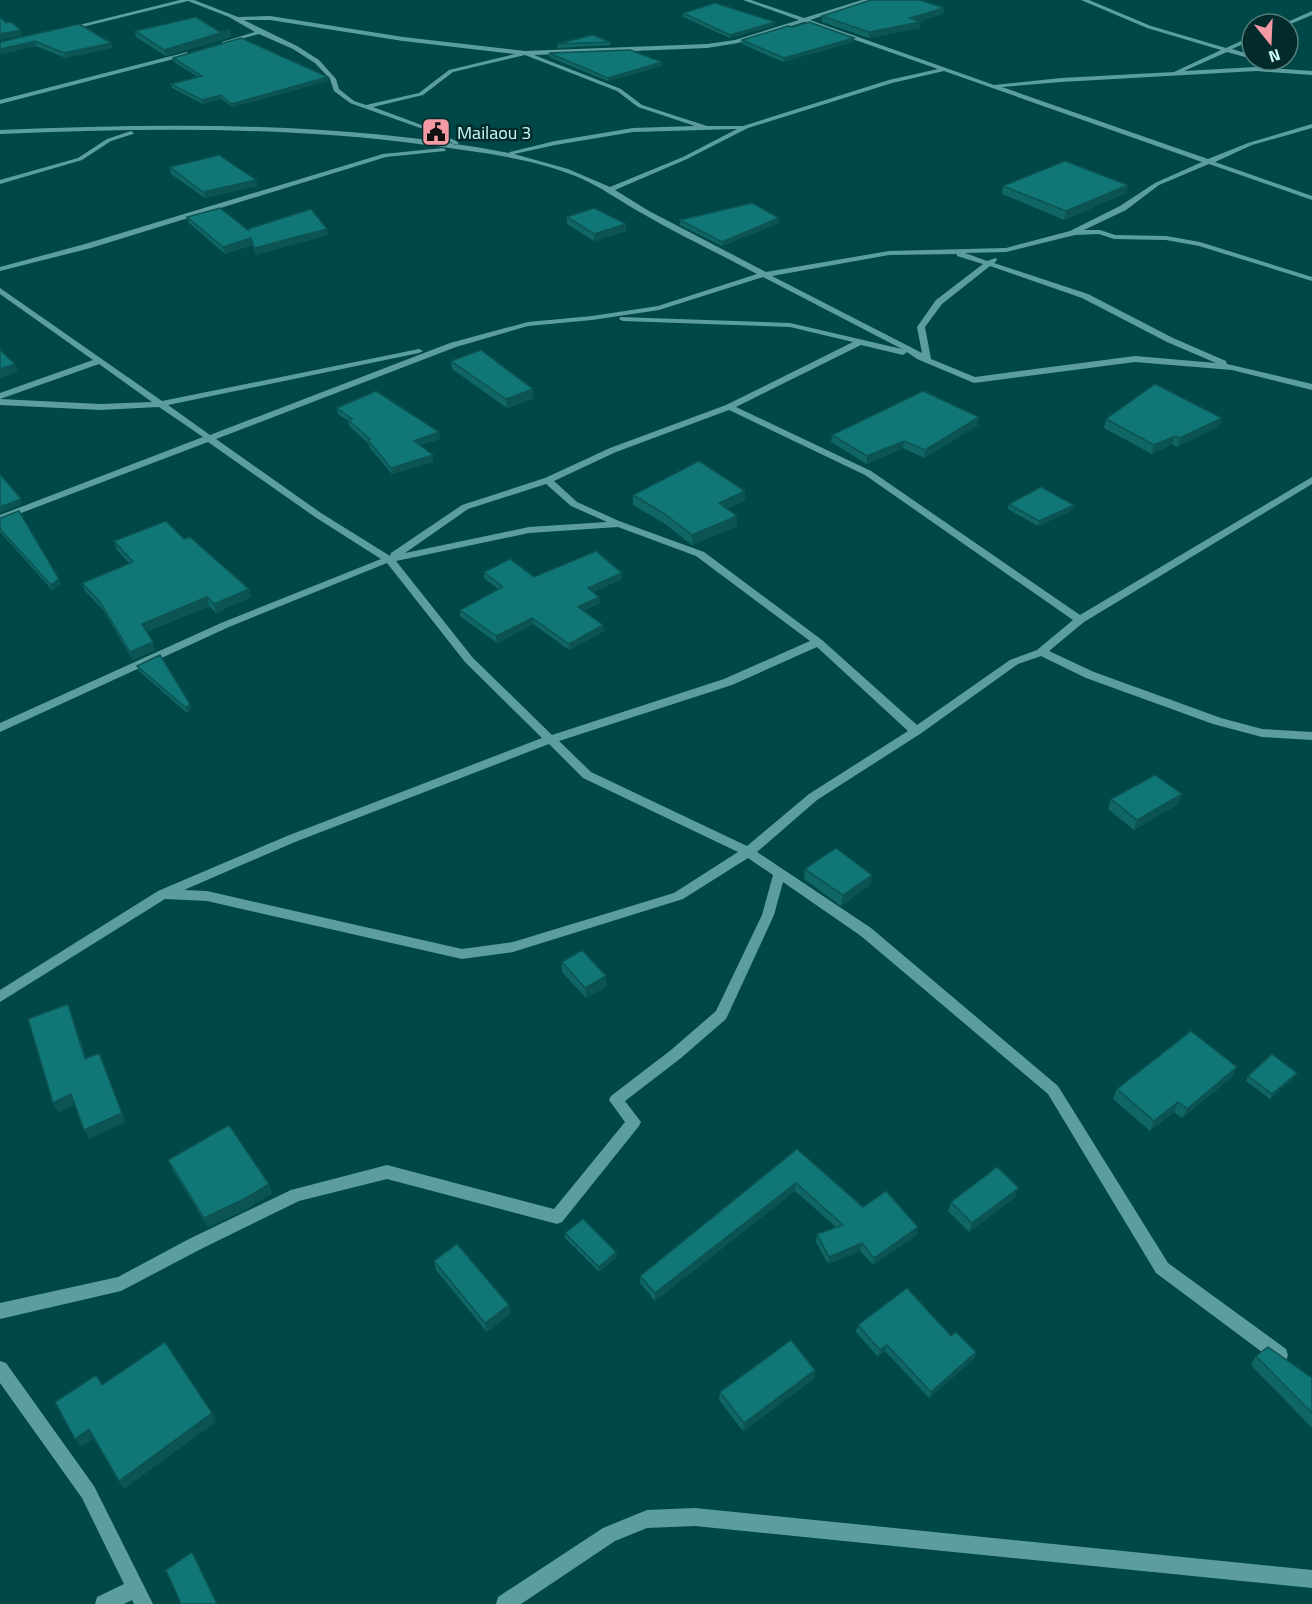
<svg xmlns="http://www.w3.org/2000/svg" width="1312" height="1604" font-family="'Titillium Web',sans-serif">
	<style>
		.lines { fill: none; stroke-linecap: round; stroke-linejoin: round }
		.street { fill: #5c9e9d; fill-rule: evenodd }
		.wall { fill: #0f6665 }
		.shaded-wall { fill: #0c5353 }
		.building { fill: #117776; stroke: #0c5353; stroke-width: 1.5 }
		.labels { text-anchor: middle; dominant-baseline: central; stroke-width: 5; stroke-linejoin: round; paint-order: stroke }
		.far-poi-label { font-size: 18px; fill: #c9fdfb; stroke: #032b2b; text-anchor: start }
	</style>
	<rect width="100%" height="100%" fill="#004847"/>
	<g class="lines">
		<path class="street" d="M180,0H194L238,17L270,16L403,37L525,51L707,44L735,40L799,20L743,0H751L804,18L862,0H871L810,20L994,85L1061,78L1174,72L1221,50L1147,28L1081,0H1089L1151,26L1226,48L1252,36V40L1232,49L1252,55V59L1227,52L1184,71L1256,67L1312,71V75L1256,71L1061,82L1002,87L1208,159L1248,143L1312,124V128L1252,145L1215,162L1312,196V200L1209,164L1159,185L1126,210L1084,230H1100L1115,235L1166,236L1200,242L1312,277V281L1199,246L1166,240L1114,239L1099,234L1075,235L1006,252L965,253L987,261L996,258L997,260L994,263L1088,294L1173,338L1226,361L1227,364L1312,384V390L1232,370L1135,362L974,383L917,359L907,352L903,355L861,345L736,407L871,471L1080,615L1312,477V484L1084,622L1049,651L1094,672L1221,718L1262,729L1312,732V740L1262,737L1213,724L1086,678L1041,656L1018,664L920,734L817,800L757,852L871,928L1058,1086L1168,1263L1286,1349L1288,1355L1286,1361L1280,1363L1274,1361L1156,1273L1048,1094L861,936L783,882L774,915L726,1019L681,1058L625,1101L641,1122L639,1126L562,1222L557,1224L387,1179L299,1201L201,1249L121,1291L0,1319V1303L118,1277L189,1239L291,1190L387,1165L554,1209L625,1122L609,1100L611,1096L671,1050L716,1011L762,915L773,875L748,858L683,899L513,952L462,959L207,901L165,899L0,1002V990L158,891L287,836L542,738L465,662L387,563L229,627L0,732V723L221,623L381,559L315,517L208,442L0,521V515L203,437L159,407L100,410L0,405V399L100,404L152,402L99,364L0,399V393L93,360L0,294V288L162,401L419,349L423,351L419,353L168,405L210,435L450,343L528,322L592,316L658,306L757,274C720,254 681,236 645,215C621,202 599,185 573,175C527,157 476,152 427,145C285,126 143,128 0,134V130C170,123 341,121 509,153L510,152L555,141L633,128L695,126L638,107L617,91L525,55L453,72L423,95L373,107L427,127L458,142L459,143L456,145L423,129L350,103L334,91L330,79L315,63L293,49L259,34L222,44V42L255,32L229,17L188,1L66,31L63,29ZM244,20H270L403,41L515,54L449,70L419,93L366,105L354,101L339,89L336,79L319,60L297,46ZM804,22L938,69L889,80L743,126H707L642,105L621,89L534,55L707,48L738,43ZM944,71L1202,162L1155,183L1120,206L1070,231L1006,248L889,251L766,272L649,211L615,190L687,159L748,128L892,83ZM737,129L683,157L610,187L568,169L514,154L555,145L633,132ZM957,254V256L983,264L936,300L917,327L922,353L772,276L889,255ZM990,266L1082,298L1167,342L1216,363L1135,356L975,377L931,359L925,327L942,304ZM763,277L902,349L790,323L620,317L619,319L623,321L790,327L853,342L726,405L610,448L545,478L462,505L391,553L390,556L321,513L216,439L456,347L528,326L592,320L659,310ZM729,410L865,475L1073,620L1037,650L1010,660L917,725L822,640L704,552L619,521L577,502L554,481L616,452ZM546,484L571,506L607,522L529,527L405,553L468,509ZM618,527L696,556L810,641L724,679L552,735L473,658L396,561L529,533ZM817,647L908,731L809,794L747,846L591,772L559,741L732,685ZM549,744L583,778L738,852L674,893L513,942L462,949L207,891L184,890L295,842Z
			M1312,11V15L1288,25L1283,24Z
			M187,52L189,55L0,104V100Z
			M1259,60H1268L1285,66L1282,68Z
			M131,131L134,133L133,134L111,141L82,160L0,184V180L78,158L107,139Z
			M443,148L446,150L445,151L386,157L91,248L0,271V267L85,244L383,154Z
			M0,1361L6,1363L94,1486L153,1604H134L132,1600L124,1604H95L97,1597L124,1584L82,1498L0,1383Z
			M695,1508L1312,1570V1588L695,1526L647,1528L615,1541L521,1604H496L498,1597L603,1528L647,1510Z"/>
	</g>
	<path class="wall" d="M944,8L943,14L919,21L920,28L869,38L822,22V16Z
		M683,13L775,25L730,38L683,17Z
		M79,24L111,43L112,48L66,58L36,46L0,54V42Z
		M793,27L854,38L853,42L783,62L742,44V40Z
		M230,30L231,37L166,56L136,37L135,31L220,32Z
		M610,42V45L557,48V44Z
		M549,53L662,62V66L608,81L549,57Z
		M173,58L328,77V81L232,107L221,99L203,104L172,88L171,84L198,77L174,62Z
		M170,167L256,180L257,186L205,198L171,174Z
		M1128,185L1126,193L1064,220L1002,194L1003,186Z
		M187,217L249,231L327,229L328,235L255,255L253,245L225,254L189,223Z
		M567,217L626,231L594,241L567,224Z
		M680,220L779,223L722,246L680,225Z
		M451,361L534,398L507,408L452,369Z
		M337,408L440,439L420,445L433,462L392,474L369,447V444L349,426L348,421L338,414Z
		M1106,419L1219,426L1177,447L1172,444L1152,454L1104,428Z
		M978,425L924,458L903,448L867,464L831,442L832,435Z
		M633,495L745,500L727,509L737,526L692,545L665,524L633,505Z
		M1009,504L1073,510L1038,526L1008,509Z
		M0,518L61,584L52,590L0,532Z
		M184,539L251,597L216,613L209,606L146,632L155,650L133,660L103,610L85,591L82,583L129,563L117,550L114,541Z
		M484,572L534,577L622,579L593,592L600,603L583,611L604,631L569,650L533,624L497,643L460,616V610L498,589L484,578Z
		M137,666L191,709L187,713L139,671Z
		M1111,799L1178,804L1134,830L1108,809Z
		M805,869L870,885L841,906L804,879Z
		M562,962L607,986L586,998L562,972Z
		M1248,1076L1294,1077L1270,1099L1246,1081Z
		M1232,1077L1182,1118L1174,1112L1150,1131L1113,1099L1117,1089Z
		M797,1149L863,1207L917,1235L873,1265L860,1251L828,1264L816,1242L817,1234L836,1227L795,1191L655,1301L640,1283V1276Z
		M168,1160L269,1184L272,1193L247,1209L208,1227L172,1169Z
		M1015,1197L969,1232L948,1211L951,1202Z
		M565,1233L616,1252L617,1257L599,1272L565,1238Z
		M434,1261L509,1305L510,1314L487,1332L436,1270Z
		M858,1325L951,1336L976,1352L974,1359L929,1398L885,1351L878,1357L856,1332Z
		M1256,1356L1312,1378V1428L1251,1365Z
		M815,1370L814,1379L743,1431L719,1400L720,1392Z"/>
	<path class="shaded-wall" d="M944,8L943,14L909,24L921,22L920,28L869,38V32L910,18Z
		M775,22V25L730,38V35Z
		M21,30L22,35L0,40V34Z
		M230,30L231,37L166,56L164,50Z
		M854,38L853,42L783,62L784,58Z
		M35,41L36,46L0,54V49Z
		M111,43L112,48L66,58L64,53Z
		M662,62V66L608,81V78Z
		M328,77V81L232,107L231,104Z
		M221,95V99L203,104L202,100Z
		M256,180L257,186L205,198L203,192Z
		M1128,185L1126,193L1064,220L1066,211Z
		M779,218V223L722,246V242Z
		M626,224V231L594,241V234Z
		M327,229L328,235L255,255L254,248Z
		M251,238L253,245L225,254L223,247Z
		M15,364L18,372L0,378V369Z
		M533,389L534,398L507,408L506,399Z
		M979,417L978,425L924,458L925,450Z
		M1222,418L1219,426L1177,447L1180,438Z
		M439,432L440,439L415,447L414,441Z
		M1175,436L1172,444L1152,454L1154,445Z
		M904,441L903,448L867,464V456Z
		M433,455V462L392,474L391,468Z
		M745,491V500L719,513V503Z
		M21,499L22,504L0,513V507Z
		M1074,505L1073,510L1038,526L1039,521Z
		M737,516V526L692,545V535Z
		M622,573V579L588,594V588Z
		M59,579L61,584L52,590L51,585Z
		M249,589L251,597L216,613L214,604Z
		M207,597L209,606L144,632L142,624Z
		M599,597L600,603L578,613V607Z
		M532,618L533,624L497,643L496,636Z
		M603,625L604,631L569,650V644Z
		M153,642L155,650L133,660L130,652Z
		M190,704L191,709L187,713L186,708Z
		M1182,794L1178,804L1134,830L1137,820Z
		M872,875L870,885L841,906L843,895Z
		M606,976L607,986L586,998L585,988Z
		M68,1004L72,1014L90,1068L85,1059Z
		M99,1053L126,1122L89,1139L84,1130Z
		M1237,1067L1232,1077L1182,1118L1187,1109Z
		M1297,1073L1294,1077L1270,1099L1272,1094Z
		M71,1094L76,1104L58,1113L53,1103Z
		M1178,1102L1174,1112L1150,1131L1154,1121Z
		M796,1183L795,1191L655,1301V1293Z
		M269,1184L272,1193L247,1209L208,1227L204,1218Z
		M1019,1188L1015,1197L969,1232L972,1223Z
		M918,1227L917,1235L873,1265L874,1258Z
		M862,1243L860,1251L828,1264L829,1257Z
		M616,1252L617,1257L599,1272V1267Z
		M509,1305L510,1314L487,1332L485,1323Z
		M887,1345L885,1351L878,1357L880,1350Z
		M976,1352L974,1359L929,1398L931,1392Z
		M815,1370L814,1379L743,1431L744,1423Z
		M212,1413L216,1422L124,1489L119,1481Z
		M89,1429L95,1438L81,1447L75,1439Z"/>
	<path class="building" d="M871,0H920L944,8L910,18L921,22L869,32L822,16Z
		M715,3L775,22L730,35L683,13Z
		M0,17L6,23L11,22L21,30L0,34Z
		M196,17L220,32L230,30L164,50L135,31Z
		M809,22L854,38L784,58L742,40L788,26L793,27Z
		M79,24L111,43L64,53L35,41L0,49V42Z
		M593,35L610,42L557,44Z
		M241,38L328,77L231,104L221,95L202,100L171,84L202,76L173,58Z
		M630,50L662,62L608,78L549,53Z
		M219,155L256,180L203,192L170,167Z
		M1065,161L1128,185L1066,211L1003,186Z
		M752,203L779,218L722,242L680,220Z
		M220,208L249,231L248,229L311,209L327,229L254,248L251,238L223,247L187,217Z
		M594,208L626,224L594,234L567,217Z
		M0,350L15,364L0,369Z
		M481,350L533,389L506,399L451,361Z
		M1155,384L1222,418L1180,438L1175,436L1154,445L1106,419Z
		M376,391L439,432L414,441L433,455L391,468L368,440L370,439L348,420L352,419L337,408Z
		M923,391L979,417L925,450L904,441L867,456L832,435Z
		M699,461L745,491L719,503L737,516L692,535L665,514L633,495Z
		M0,474L21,499L0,507Z
		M1041,487L1074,505L1039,521L1009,504Z
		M19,511L59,579L51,585L0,529V518Z
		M166,521L184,539L190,537L249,589L214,604L207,597L142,624L153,642L130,652L100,602L82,583L133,562L114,541Z
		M596,551L622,573L588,588L599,597L578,607L603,625L569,644L532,618L496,636L460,610L503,587L484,572L510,559L534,577Z
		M160,655L190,704L186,708L137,666Z
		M1155,775L1182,794L1137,820L1111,799Z
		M836,848L872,875L843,895L805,869Z
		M582,950L606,976L585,988L562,962Z
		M68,1004L85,1059L99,1053L122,1113L84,1130L71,1094L53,1103L28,1019Z
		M1191,1031L1237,1067L1187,1109L1178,1102L1154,1121L1117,1089Z
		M1272,1054L1297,1073L1272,1094L1248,1076Z
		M229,1125L269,1184L244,1199L204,1218L168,1160Z
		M797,1149L863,1207L886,1191L918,1227L874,1258L862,1243L829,1257L817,1234L843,1225L796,1183L655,1293L640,1276Z
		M997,1167L1019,1188L972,1223L951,1202Z
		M583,1219L616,1252L599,1267L565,1233Z
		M457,1244L509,1305L485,1323L434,1261Z
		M907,1288L951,1336L956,1332L976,1352L931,1392L887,1345L880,1350L858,1325Z
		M791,1340L815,1370L744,1423L720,1392Z
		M165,1342L212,1413L119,1481L89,1429L75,1439L55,1402L96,1375L102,1385Z
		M1268,1347L1312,1378V1413L1256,1356Z
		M192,1552L217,1604H181L166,1570Z"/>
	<defs>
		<g id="civic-square" transform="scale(1.5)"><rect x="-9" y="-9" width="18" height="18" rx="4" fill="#f49aa3" stroke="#032b2b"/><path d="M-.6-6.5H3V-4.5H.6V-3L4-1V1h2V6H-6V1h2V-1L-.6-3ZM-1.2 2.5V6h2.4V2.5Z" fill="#111"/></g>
	</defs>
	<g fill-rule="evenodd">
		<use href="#civic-square" x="436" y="132"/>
	</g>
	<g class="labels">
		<g class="far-poi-label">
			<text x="457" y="132">Mailaou 3</text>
		</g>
	</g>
	<g transform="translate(1270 42) rotate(162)"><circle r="28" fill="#032b2b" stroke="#527f7e" stroke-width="1.5"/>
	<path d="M0-4.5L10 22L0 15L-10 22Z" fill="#f49aa3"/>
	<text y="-9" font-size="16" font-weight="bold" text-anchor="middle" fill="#c9fdfb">N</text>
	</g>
</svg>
